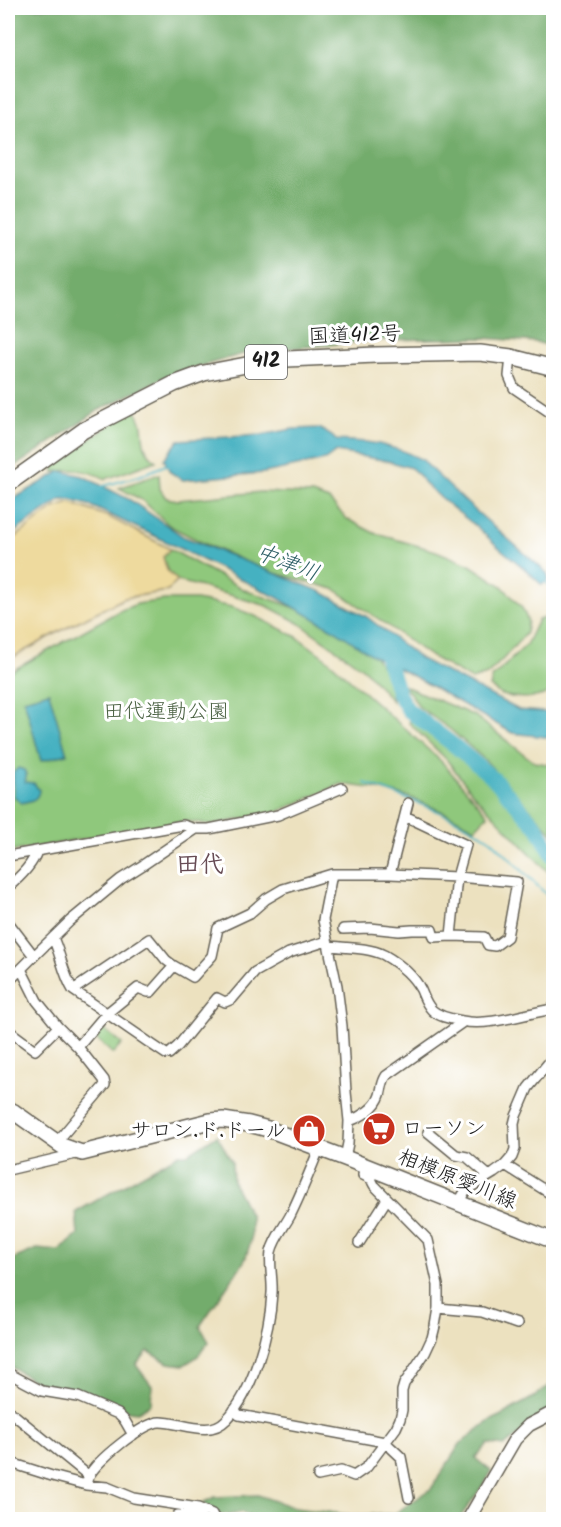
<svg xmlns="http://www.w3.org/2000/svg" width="561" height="1527" font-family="Kalam,'Klee One',sans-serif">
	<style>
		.green { fill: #8fc87c; stroke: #56724c; stroke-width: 1.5 }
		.forest { fill: #73ac6c; stroke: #486444; stroke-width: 1.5 }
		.sand { fill: #eeda9e; stroke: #857b5d; stroke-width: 1.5 }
		.water { fill: #44b1c1; stroke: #30666e; stroke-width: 1.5 }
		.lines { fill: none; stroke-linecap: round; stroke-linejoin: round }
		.stream { stroke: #44b1c1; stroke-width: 2 }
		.river { stroke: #44b1c1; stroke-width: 15 }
		.minor-casing { stroke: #656155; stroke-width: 12 }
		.tertiary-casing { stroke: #656155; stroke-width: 15 }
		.primary-casing { stroke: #656155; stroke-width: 18 }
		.trunk-casing { stroke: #656155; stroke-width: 18 }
		.minor { stroke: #fff; stroke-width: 9 }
		.tertiary { stroke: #fff; stroke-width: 12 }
		.primary { stroke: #fff; stroke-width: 15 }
		.trunk { stroke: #fff; stroke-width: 15 }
		.labels { text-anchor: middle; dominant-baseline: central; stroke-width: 6; stroke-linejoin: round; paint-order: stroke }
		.shield { fill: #fff; stroke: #606060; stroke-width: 1.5 }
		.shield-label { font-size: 20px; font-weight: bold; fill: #1c1c1c }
		.street-label { font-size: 21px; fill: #1c1c1c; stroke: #fff }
		.park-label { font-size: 21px; fill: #4a6142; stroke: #fff }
		.poi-label { font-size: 21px; fill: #1c1c1c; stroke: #fff; text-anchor: start }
		.water-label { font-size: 22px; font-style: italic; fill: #2e5f66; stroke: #fff }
		.quarter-label { font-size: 24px; font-weight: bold; fill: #674c55; stroke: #fff }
	</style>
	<rect width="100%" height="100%" fill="#fff"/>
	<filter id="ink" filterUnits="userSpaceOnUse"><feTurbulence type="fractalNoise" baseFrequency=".0167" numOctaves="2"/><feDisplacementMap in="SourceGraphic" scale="12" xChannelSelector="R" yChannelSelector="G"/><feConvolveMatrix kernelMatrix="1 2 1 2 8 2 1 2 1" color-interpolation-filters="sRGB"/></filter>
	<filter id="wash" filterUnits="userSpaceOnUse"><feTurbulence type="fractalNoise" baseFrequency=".008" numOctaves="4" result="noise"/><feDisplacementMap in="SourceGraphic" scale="24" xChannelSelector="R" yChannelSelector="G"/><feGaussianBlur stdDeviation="1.35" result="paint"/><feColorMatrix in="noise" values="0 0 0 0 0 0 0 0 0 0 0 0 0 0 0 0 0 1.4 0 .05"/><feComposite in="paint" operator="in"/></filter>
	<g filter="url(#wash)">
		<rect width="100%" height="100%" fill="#ece1bf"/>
		<path class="green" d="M134,408C137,413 141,420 142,426C144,443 142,449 156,461L106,479C88,470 74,468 54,472L53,466Z
			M159,474L160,489L166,498L178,500L261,492L312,494L329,500L347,519L374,533L436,551L470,565L502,586L522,608L528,621L526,633L504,658L487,675L472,680L427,654L380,620L334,589L267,571L199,541L170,526L142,500L119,488Z
			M170,549L245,590L318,616L370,647L378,661L387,670L392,701L365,670L299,623L267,606L198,586L178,581L167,570L163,557Z
			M165,600H196L232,607L255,616L297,637L327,659L442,762L488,815L475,828L448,814L409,797L378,789L341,784L277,812L212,825L187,821L8,852V673L119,611L137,604Z
			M549,617L553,618V689C542,700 517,699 502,695C498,693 494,689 490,687L492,678L526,645L538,620Z
			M400,684L475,716L534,762L553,765V834L486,761L451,730L419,707L411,694Z
			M411,717L436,734L455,750L504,798L536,832L553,865V877L475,796L446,759L409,723Z
			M100,1026L122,1044L113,1054L93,1036Z"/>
		<path class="forest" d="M8,8H553V347L536,342L483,338L381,340L250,352L169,375L99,410L8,471Z
			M217,1135L232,1162L233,1182L251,1217V1241L245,1260L200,1326L209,1342L197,1357L184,1365L168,1363L148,1351L136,1365L152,1386L151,1403L138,1412L128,1411L90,1394L37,1383L8,1365V1261L37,1249L59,1251L78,1235L76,1212L179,1154H188Z
			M553,1383V1408L504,1446L488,1444L475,1458L491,1471L488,1478L459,1519H260L241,1512L222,1515L217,1514L202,1503L215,1497L258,1495L295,1508L352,1515L394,1514L431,1489L460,1444L485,1424L534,1397Z"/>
		<path class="sand" d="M70,503L109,517L170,549L163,557L167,570L178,581L167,591L125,598L77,622L8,660V543L54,508Z"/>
		<path class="water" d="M319,428L332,436L336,440L366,442L379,444L403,451L423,460L429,467L468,504L547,573L549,579L542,585L525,569L497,546L477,527L449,505L423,482L420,476L411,468L388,461L336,452L325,460L264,473L183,480L170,472L164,459L179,440L261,435L293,429Z
			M61,471L83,476L130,500L184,537L322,592L367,617L421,659L519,710L553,713V738L512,733L419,679L372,655L336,631L278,598L155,536L89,505L71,500H61L8,536V502Z
			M49,692L67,754L41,761L24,699Z
			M18,768L24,770C28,775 26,777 25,782L34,783L39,790C38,801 30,801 21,803L14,796L13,773Z"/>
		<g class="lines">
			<path class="stream" d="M100,487L139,476L168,464
				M545,581L554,590
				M365,783C408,799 454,815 491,840L554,902"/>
			<path class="river" d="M387,645L386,656L399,695L408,710L455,746L494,779L537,827L554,857"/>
		</g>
	</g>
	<g filter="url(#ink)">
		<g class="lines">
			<g class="minor-casing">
				<path id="minor" d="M511,357L509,376L514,388L554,415
					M405,816L466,845L457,877L451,936
					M8,856L183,825L196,829H209L278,815L342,788
					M332,874L323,920L337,986L342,1026L346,1092L349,1121L348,1143L345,1158
					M390,874L408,803
					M8,887C19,878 32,866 37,851
					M8,922L34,956L70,921L121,879L143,865L196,829
					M53,938C61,955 63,974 73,990L154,1046L166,1054H169L178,1046L217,998L225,1002L232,999L255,972L289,953L324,942L327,943
					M329,946C346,948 368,947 384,955C398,963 413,975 421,990C424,997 426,1004 432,1010C439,1017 452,1019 462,1021C489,1027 526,1013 554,1009
					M34,956L21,969L37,1001L58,1027L78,1047L104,1080L105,1085L56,1143
					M174,966L193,977L212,956L218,928L250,913L266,899L283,889L332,874H390L457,877L517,882L507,937L495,946L488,945L484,937L451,936L434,937L432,930H412L399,931L370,928L343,929
					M8,982L21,969
					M73,990L149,939L166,960L174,966L151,992H148L138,988L106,1014L78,1047
					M8,1030L35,1050L58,1027
					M349,1121C361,1117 376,1108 380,1095C382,1088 382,1082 386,1076L463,1022
					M428,1132L456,1155L467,1157L489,1176
					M505,1165L554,1196
					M8,1170L80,1153
					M458,1203L466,1190L494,1173L505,1165L512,1157L515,1149L514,1124L516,1116L528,1088L554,1056
					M359,1243L387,1199
					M438,1308L482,1312L517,1324
					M8,1373L42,1391L78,1397L118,1414L125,1421L133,1435
					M8,1410L89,1476
					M234,1410L239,1415L385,1442L401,1457L409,1498
					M8,1462L52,1476L86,1485L107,1487L134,1498L198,1508L212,1514L215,1520
					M318,1476L341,1471L354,1476L367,1467L396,1428L400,1419L402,1410V1391L404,1384L425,1353L432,1338L435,1326L438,1308V1285L428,1240L374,1185L371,1179L363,1175L364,1166
					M86,1485C87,1482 87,1479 89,1476C96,1461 144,1422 160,1422C181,1422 209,1438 226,1420C253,1393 270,1331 272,1293C273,1280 269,1265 271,1252C274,1239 284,1227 290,1216C301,1194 310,1171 319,1149
					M177,1520L178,1515L202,1513L206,1512"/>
			</g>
			<g class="tertiary-casing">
				<path id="tertiary" d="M468,1520L515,1439L529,1425L554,1412"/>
			</g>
			<g class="primary-casing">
				<path id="primary" d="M8,1109L14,1112L62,1146L82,1153L210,1121L223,1120L249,1124L268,1129L345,1158L554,1241"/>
			</g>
			<g class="trunk-casing">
				<path id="trunk" d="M8,484L84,430L174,384L204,373L246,365L287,359L376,355L480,353L511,357L554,368"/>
			</g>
			<use href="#minor" class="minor"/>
			<use href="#tertiary" class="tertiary"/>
			<use href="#primary" class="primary"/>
			<use href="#trunk" class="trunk"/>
		</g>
	</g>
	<defs>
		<g id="supermarket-disc" transform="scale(1.725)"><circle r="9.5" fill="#c8321e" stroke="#fff"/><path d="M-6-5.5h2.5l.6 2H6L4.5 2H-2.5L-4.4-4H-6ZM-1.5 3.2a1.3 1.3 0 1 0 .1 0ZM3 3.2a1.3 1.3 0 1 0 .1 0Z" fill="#fff"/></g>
		<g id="shop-disc" transform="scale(1.725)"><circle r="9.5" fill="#c8321e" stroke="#fff"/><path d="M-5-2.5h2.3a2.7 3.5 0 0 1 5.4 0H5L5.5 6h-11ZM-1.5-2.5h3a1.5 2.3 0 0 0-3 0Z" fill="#fff"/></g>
	</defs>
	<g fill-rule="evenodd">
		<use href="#supermarket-disc" x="379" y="1129"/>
		<use href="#shop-disc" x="309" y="1131"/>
	</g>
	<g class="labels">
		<rect class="shield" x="245" y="345" width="42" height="34" rx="4.5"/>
		<g class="shield-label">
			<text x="266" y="362">412</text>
		</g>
		<g class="street-label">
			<text transform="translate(355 336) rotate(-2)">国道412号</text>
			<text transform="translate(457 1180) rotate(22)">相模原愛川線</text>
		</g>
		<g class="park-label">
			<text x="166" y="712">田代運動公園</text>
		</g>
		<g class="poi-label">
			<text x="402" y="1129">ローソン</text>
			<text x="286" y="1131" text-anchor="end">サロン.ド.ドール</text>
		</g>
		<g class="water-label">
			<text transform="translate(287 564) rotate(21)">中津川</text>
		</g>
		<g class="quarter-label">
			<text x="200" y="865">田代</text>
		</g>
	</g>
	<rect width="561" height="1527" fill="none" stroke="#fff" stroke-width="30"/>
</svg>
